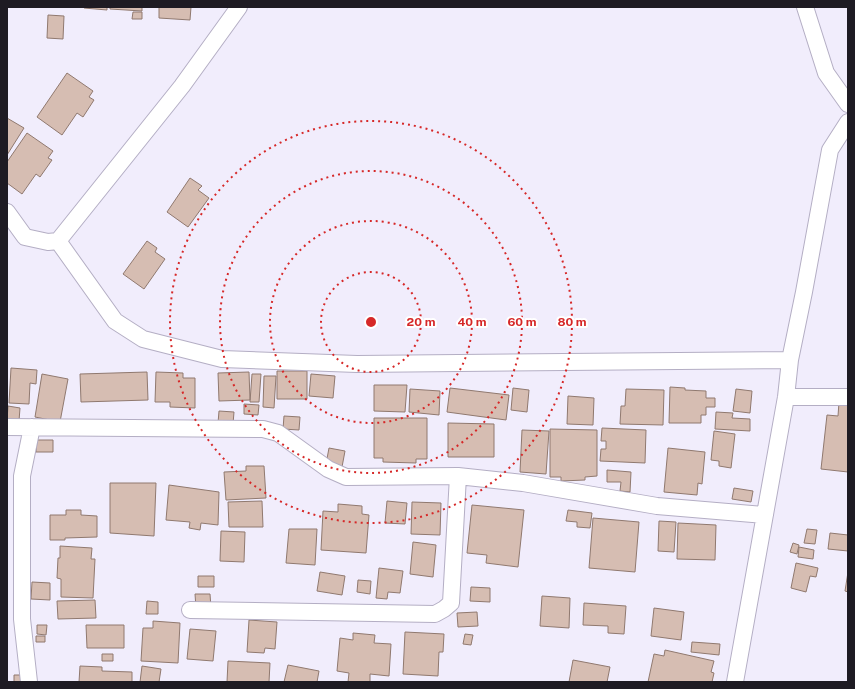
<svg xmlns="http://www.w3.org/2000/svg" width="855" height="689" font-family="'Public Sans',sans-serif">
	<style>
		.building { fill: #d6bdb2; stroke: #90796f }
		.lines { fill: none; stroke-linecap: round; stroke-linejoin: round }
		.street-casing { stroke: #b4aec4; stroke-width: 18 }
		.street { stroke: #fff; stroke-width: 16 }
		.ring { fill: none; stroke: #d62828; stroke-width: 2; stroke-dasharray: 2 4 }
		.centre { fill: #d62828; stroke: #fff; stroke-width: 2 }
		.ring-label { font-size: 12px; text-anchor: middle; font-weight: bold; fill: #d62828; stroke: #fff; stroke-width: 4; stroke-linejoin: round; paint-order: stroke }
	</style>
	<rect width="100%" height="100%" fill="#f1edfc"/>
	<path class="building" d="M84,7H107V10L84,8Z
		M110,7H142V11L110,9Z
		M159,7H191L190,20L159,18Z
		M133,12H142V19H132Z
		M48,15L64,16L63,39L47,38Z
		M67,73L93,91L89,97L94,100L83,117L77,113L62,135L37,117Z
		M7,118L24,128L7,155Z
		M27,133L53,151L48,158L52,160L40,177L36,174L22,194L7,183V162Z
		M190,178L202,186L198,190L209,198L188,227L167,212Z
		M147,241L157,248L155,252L165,259L144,289L123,274Z
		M11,368L37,370L36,384L30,383L29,404L9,403Z
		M277,371H307V399H277Z
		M147,372L148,400L81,402L80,374Z
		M156,372L183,373V378H195V408L170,407V402H155Z
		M249,372L250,400L219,401L218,373Z
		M42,374L68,379L60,422L35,417Z
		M252,374H261L259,402H250Z
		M311,374L335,376L333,398L309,396Z
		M264,376H276L274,408L263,407Z
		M374,385H407L405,412L374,411Z
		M670,387L685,388V390L706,391V398H715V407H706V415H701V423H669Z
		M450,388L509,395L506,420L447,412Z
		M513,388L529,390L527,412L511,410Z
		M410,389L440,391L439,415L409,412Z
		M626,389L664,390L663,425L620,424L621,406H625Z
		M736,389L752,391L750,413L733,411Z
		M568,396L594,398L593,425L567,424Z
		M839,402L848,403V472L821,469L827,415L838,416Z
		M244,404L259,405L258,415L244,414Z
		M8,406L20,408L19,421L7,420Z
		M219,411L234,412L233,424L218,423Z
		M716,412L733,413L732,418L750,419V431L715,429Z
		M284,416L300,417L299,430L283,429Z
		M374,418H427V459H416V463L383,462V458H374Z
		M448,423L494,424V457H448Z
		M602,428L646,430L645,463L600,461L601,449H606V441H601Z
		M550,429L597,430V476L585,477V480L561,481V477H550Z
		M522,430L549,431L546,474L520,472Z
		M714,431L735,434L731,468L719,466V461L711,460Z
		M37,440H53V452H36Z
		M329,448L345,451L342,467L326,464Z
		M668,448L705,452L702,484L698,483L697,495L664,492Z
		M246,466H264L266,498L226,500L224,472L246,471Z
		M607,470L631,472L630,492L620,491L621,482H607Z
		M110,483H156L154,536L110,533Z
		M169,485L219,492L218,525L201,523L200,530L189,528L190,522L166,520Z
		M734,488L753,491L751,502L732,499Z
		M262,501L263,527H229L228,502Z
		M387,501L407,503L405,524L385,523Z
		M412,502L441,503L440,535L411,534Z
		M338,504L362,506V514L369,515L366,553L321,550L323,511L338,512Z
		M472,505L524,510L518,567L486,563L487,555L467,553Z
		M66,510H81V515L97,516V537L65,538V540H50V515H66Z
		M568,510L592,513L590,528L577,527V522L566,521Z
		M593,518L639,522L635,572L589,568Z
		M659,521L676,522L674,552L658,551Z
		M678,523L716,525L715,560L677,559Z
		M289,529H317L315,565L286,563Z
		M807,529L817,530L815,544L804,543Z
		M221,531L245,532L244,562L220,561Z
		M830,533L848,535V551L828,549Z
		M413,542L436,545L433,577L410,574Z
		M793,543L799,545L797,554L790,552Z
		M60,546L92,548L91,559H95L93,598L61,597V579L57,578L58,558H60Z
		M799,547L814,550L813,559L798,557Z
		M796,563L818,568L816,577L810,576L806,592L791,588Z
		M379,568L403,571L400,593L388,592L387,599L376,598Z
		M320,572L345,576L342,595L317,591Z
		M848,572V592L845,591Z
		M198,576H214V587H198Z
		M358,580L371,581L370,594L357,592Z
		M32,582L50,583V600L31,599Z
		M471,587L490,588V602L470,601Z
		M195,594H210L211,608H196Z
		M542,596L570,598L569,628L540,626Z
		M95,600L96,618L58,619L57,601Z
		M147,601L158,602V614H146Z
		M584,603L626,606L624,634L608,633V626L583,625Z
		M654,608L684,612L681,640L651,636Z
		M477,612L478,626L458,627L457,613Z
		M249,620L277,622L275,649L265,648L264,653L247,652Z
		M153,621L180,623L178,663L141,661L143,628H153Z
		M37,625H47L46,635L37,634Z
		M86,625H124V648H87Z
		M190,629L216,631L213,661L187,659Z
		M405,632L444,634L443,652H439L438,676L403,674Z
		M353,633L375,635L374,643L391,644L389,676L370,674V682H348L349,673L337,671L340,638L353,640Z
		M465,634L473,635L471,645L463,644Z
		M36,636H45V642H36Z
		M692,642L720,644L719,655L691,652Z
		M665,650L714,661L711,672L714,673L712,682H648L654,654L664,656Z
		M102,654H113V661H102Z
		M573,660L610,667L607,682H569Z
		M228,661L270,663L269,682H227Z
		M288,665L319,671L317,682H284Z
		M80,666L102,667V671L132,672V682H79Z
		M142,666L161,669L159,682H140Z
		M14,675H22V682H14Z"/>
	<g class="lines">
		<g class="street-casing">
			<path id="street" d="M805,7L826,73L848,104
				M7,212L25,237L48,242L58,241L182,86L239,7
				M58,241L115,321L143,339L222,359L357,364L790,360
				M786,397H848
				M7,427L263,429L278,433L328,469L346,477L458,476L523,483L657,506L765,515
				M190,610L435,614L444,609L451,603L458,476
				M29,682L22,619V476L32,427
				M735,682L786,397L790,360L804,292L830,150L848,122"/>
		</g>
		<use href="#street" class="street"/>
	</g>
	<g class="ring">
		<circle cx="371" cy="322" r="50"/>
		<circle cx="371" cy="322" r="101"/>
		<circle cx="371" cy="322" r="151"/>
		<circle cx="371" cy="322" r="201"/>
	</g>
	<circle cx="371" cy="322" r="6" class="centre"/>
	<g class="ring-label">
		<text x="421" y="326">20 m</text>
		<text x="472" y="326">40 m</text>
		<text x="522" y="326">60 m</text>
		<text x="572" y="326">80 m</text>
	</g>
	<rect width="855" height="689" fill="none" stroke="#1e1b23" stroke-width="16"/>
</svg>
